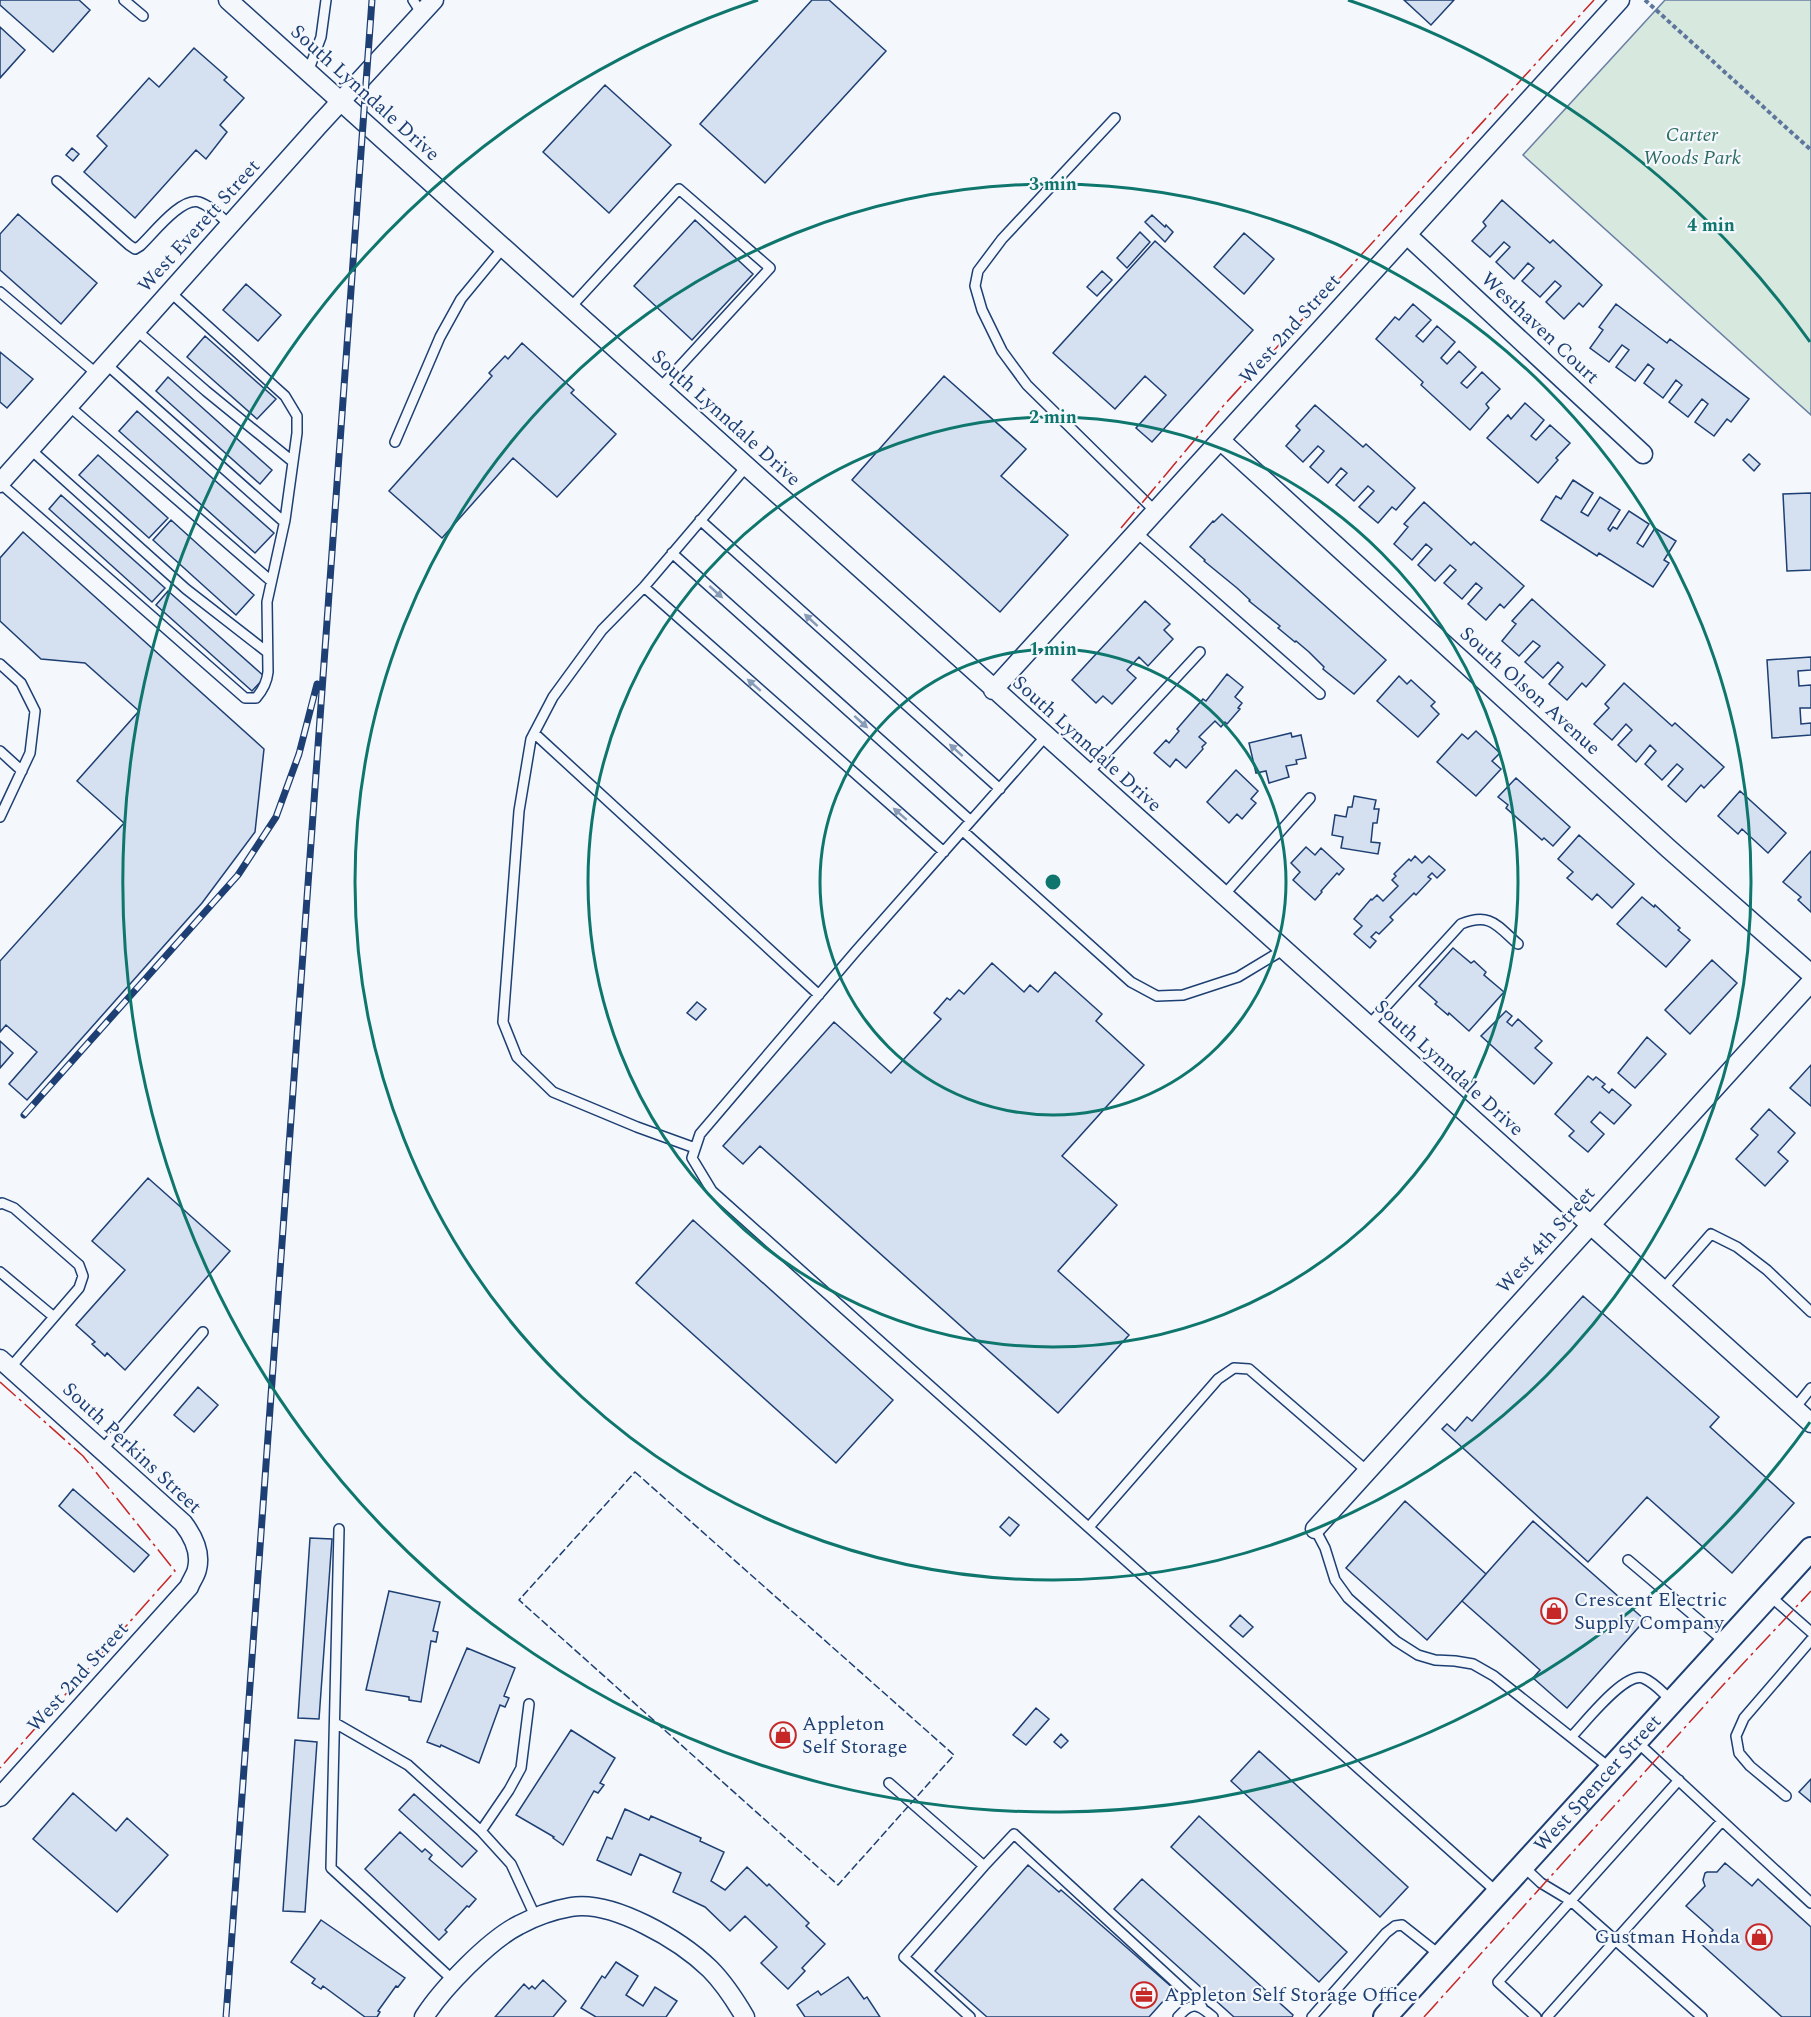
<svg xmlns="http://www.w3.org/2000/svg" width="1811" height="2017" font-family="Spectral,serif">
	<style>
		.green { fill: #d7e8df; stroke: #687fa3; stroke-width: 1.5 }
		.building { fill: #d5e0f0; stroke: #1d3f73; stroke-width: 1.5 }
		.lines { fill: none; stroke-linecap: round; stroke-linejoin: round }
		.service-casing { stroke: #1d3f73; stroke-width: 12 }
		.minor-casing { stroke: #1d3f73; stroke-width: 21 }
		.tertiary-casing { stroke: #1d3f73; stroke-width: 26 }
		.path { stroke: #5e769c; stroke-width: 4; stroke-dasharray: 4.5 3; stroke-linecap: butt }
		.service { stroke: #f4f7fb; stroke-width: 9 }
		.minor { stroke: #f4f7fb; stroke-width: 18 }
		.tertiary { stroke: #f4f7fb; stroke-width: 22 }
		.rail-casing { stroke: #1d3f73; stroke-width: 7 }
		.rail { stroke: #f4f7fb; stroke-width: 4.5; stroke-dasharray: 14; stroke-linecap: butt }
		.fence { stroke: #1d3f73; stroke-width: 1.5; stroke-dasharray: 8 3; stroke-linecap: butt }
		.power { stroke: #c62828; stroke-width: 1.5; stroke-dasharray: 21 4.5 3 4.5; stroke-linecap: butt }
		.oneway { fill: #889bb7 }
		.ring { fill: none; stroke: #0f766e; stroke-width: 3 }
		.labels { text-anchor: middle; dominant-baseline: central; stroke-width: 4.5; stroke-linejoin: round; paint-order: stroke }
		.street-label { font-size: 20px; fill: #1d3f73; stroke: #f4f7fb }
		.park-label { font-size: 20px; font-style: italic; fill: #2c6c60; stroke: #f4f7fb }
		.poi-label { font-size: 20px; fill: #1d3f73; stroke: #f4f7fb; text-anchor: start }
		.centre { fill: #0f766e; stroke: #f4f7fb; stroke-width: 3 }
		.ring-label { font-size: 18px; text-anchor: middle; font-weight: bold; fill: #0f766e; stroke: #f4f7fb; stroke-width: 4.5; stroke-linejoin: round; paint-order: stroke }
	</style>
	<rect width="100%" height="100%" fill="#f4f7fb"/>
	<path class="green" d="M1665,0H1811V415L1523,155Z"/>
	<path class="building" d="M0,0H79L90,10L53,52L0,5Z
		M812,0H829L886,51L765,183L700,124Z
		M1404,0H1454L1431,25Z
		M0,27L25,50L0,78Z
		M194,48L227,77L224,80L244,98L220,125L227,132L206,159L196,150L135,218L84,172L107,146L97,136L149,78L159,87Z
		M605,85L671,145L609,213L543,152Z
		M72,148L79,154L73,161L66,155Z
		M1502,200L1550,243L1553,240L1602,285L1583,307L1579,303L1564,319L1546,302L1561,286L1555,281L1540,297L1522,281L1534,268L1528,263L1514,279L1496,262L1510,247L1504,242L1490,257L1472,241L1486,226L1483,222Z
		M18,214L97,283L61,324L0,270V234Z
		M1152,215L1165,227L1166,225L1173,232L1165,242L1145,222Z
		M695,220L753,274L692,340L634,286Z
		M1140,232L1150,242L1127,268L1117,258Z
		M1244,233L1274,259L1244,294L1214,267Z
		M1155,241L1253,330L1152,442L1136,428L1166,395L1145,376L1115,409L1053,353Z
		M1102,271L1112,280L1097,296L1087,287Z
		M246,284L281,315L258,341L223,310Z
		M1413,304L1431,320L1416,336L1423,342L1437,326L1455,342L1441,358L1447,364L1459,351L1476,367L1461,383L1467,388L1482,372L1500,389L1486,404L1489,408L1470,430L1421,385L1423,382L1376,339L1395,317L1399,320Z
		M1616,304L1667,343L1670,339L1749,399L1731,422L1727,419L1714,436L1695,422L1708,404L1702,399L1688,417L1669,402L1682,385L1676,380L1663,398L1644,383L1654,369L1648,364L1635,381L1616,367L1629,350L1622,345L1609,362L1590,348L1603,330L1599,327Z
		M205,336L276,399L257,419L187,357Z
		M522,343L574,390L571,393L616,434L557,497L513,458L442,538L389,491L492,376L489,373L505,356L508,359Z
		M0,352L33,379L7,408L0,402Z
		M944,376L1026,449L1001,476L1068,535L1000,612L852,480Z
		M168,377L272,470L260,484L156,391Z
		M1525,403L1544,420L1531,436L1536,440L1550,425L1570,443L1556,458L1558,460L1538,483L1487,438L1508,415L1511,419Z
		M1315,405L1363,447L1366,444L1415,488L1396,510L1392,507L1378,523L1359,507L1374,491L1368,486L1354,501L1336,485L1347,473L1341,468L1328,483L1310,467L1324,451L1318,446L1303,462L1286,446L1300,430L1296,426Z
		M137,411L274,533L255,553L119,431Z
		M1749,454L1760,464L1754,471L1743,460Z
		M98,455L168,518L149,538L79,475Z
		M1573,480L1593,493L1581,512L1588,516L1600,497L1620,510L1608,529L1610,531L1613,527L1617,529L1629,511L1649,524L1637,543L1643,547L1655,528L1676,541L1664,560L1669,563L1653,587L1599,553L1597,556L1541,520L1556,496L1561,499Z
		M1811,493V570L1787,571L1783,494Z
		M61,495L165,588L152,602L49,509Z
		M1424,502L1471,545L1474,542L1524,586L1504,608L1500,604L1486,620L1468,604L1482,588L1476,583L1462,599L1444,583L1456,570L1450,565L1435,581L1418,565L1432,549L1426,544L1412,560L1394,544L1408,527L1404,524Z
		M1222,514L1386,660L1354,694L1323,669L1324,667L1309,652L1296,641L1295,642L1278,628L1280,626L1249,601L1250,600L1237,588L1204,561L1205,560L1190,547L1213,521L1214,522Z
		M171,520L254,595L236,615L153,540Z
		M23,532L264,749L255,832L202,903L27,1100L9,1084L37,1052L6,1025L0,1032V961L124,823L77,781L139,711L85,663L41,659L0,621V558Z
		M168,591L265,677L252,691L156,605Z
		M1532,599L1605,665L1586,687L1582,683L1567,700L1549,684L1563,667L1558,662L1543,678L1525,662L1540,646L1533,641L1519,656L1502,641L1516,624L1512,621Z
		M1145,601L1170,624L1164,630L1173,639L1148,666L1139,657L1127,670L1136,678L1112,704L1103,696L1096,703L1072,680Z
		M1811,657V670L1798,671L1799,686L1811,685V708H1800L1801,724L1811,723V735L1772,738L1767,660Z
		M1227,674L1243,687L1235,697L1242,703L1238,708L1240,709L1227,724L1225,722L1221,727L1215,721L1199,737L1206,743L1202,747L1203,749L1186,768L1176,759L1170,767L1154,753L1166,740L1169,743L1179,731L1177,729L1203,699L1206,701Z
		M1399,676L1407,684L1411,680L1435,702L1431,706L1439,714L1418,737L1377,701Z
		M1624,683L1672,726L1675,723L1724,767L1704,788L1701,785L1686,802L1668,786L1683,769L1677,764L1662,780L1645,764L1656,751L1650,745L1636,762L1618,745L1632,730L1626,724L1612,740L1594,724L1609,708L1605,704Z
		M1476,731L1500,753L1492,761L1501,769L1476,796L1437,762L1462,734L1468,739Z
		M1291,733L1292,737L1301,735L1306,758L1296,760L1297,764L1286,766L1289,777L1269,783L1266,771L1256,773L1249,743Z
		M1236,770L1258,791L1251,799L1256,803L1242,819L1237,814L1229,823L1207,802Z
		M1516,778L1570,827L1553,846L1544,838L1542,840L1506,808L1508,805L1498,797Z
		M1740,791L1786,833L1768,853L1742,829L1738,834L1718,816Z
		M1354,796L1376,800L1374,809H1379L1377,823H1373L1371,842L1380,843L1378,854L1341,848L1343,837L1332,835L1335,815L1346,817L1348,807H1352Z
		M1579,835L1634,884L1612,908L1597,894L1592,900L1567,878L1573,872L1558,859Z
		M1306,847L1315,855L1321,848L1344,869L1339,875L1337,873L1321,891L1322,892L1315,900L1293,880L1300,872L1291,863Z
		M1811,851V912L1798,900L1801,897L1783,882Z
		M1415,856L1422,863L1429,856L1445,870L1437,878L1432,873L1428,877L1431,879L1416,895L1414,893L1390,917L1393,920L1379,934L1376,932L1371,937L1376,941L1370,948L1354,934L1362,926L1354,919L1371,899L1372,900L1377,895L1383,901L1398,886L1392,880L1396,876L1394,874L1409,859L1411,861Z
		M1642,897L1654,907L1655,905L1680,928L1678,930L1690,940L1666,967L1617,924Z
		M1453,948L1471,963L1474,961L1486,972L1484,975L1504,992L1469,1031L1449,1013L1448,1015L1435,1004L1437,1002L1419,986Z
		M1712,960L1737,983L1690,1034L1665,1010Z
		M992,963L1024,992L1030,985L1038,992L1055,972L1102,1014L1096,1021L1144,1065L1062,1156L1117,1205L1058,1271L1129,1335L1058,1413L760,1146L743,1164L723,1146L834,1022L891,1073L941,1019L934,1013L947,998L950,1000L959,990L964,994Z
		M697,1002L706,1009L696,1020L687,1013Z
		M1506,1011L1512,1016L1507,1022L1512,1026L1518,1019L1542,1041L1535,1048L1552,1063L1534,1084L1481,1036Z
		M1647,1037L1666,1054L1635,1088L1618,1073Z
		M0,1041L13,1053L0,1068Z
		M1811,1065V1106L1790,1088Z
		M1588,1076L1593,1080L1596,1077L1605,1084L1602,1087L1609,1093L1612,1089L1631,1105L1614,1124L1600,1112L1591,1122L1604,1134L1588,1152L1569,1136L1574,1131L1555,1114Z
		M1769,1109L1795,1133L1778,1152L1788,1161L1765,1186L1736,1159L1758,1135L1751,1129Z
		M148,1178L230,1251L125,1370L107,1353L105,1356L92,1344L95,1342L76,1325L125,1270L92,1241Z
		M693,1220L893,1400L836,1463L636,1283Z
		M1583,1296L1719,1417L1710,1427L1794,1503L1732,1573L1647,1497L1588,1562L1442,1429L1447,1424L1455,1431L1467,1417L1472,1421Z
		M198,1387L218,1405L194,1432L174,1415Z
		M73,1489L149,1555L134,1572L59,1506Z
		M1405,1501L1486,1574L1427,1640L1346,1568Z
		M1009,1517L1019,1525L1010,1536L1000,1527Z
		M1533,1521L1645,1620L1567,1708L1533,1678L1540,1670L1462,1601Z
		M310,1538L332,1539L319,1719L298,1718Z
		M389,1591L440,1602L433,1631L438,1632L436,1642L431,1641L421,1702L409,1700V1697L366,1690Z
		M1240,1615L1253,1627L1243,1637L1230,1626Z
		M467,1648L515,1668L504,1696L509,1698L505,1707L500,1705L479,1763L441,1745L440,1747L427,1742Z
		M1036,1708L1049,1719L1026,1745L1013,1735Z
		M571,1730L615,1758L600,1783L604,1785L598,1793L594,1791L563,1845L553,1838L554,1837L516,1815Z
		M1061,1734L1068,1741L1061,1748L1054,1742Z
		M295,1740L317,1742L305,1912L283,1911Z
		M1259,1751L1408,1887L1380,1917L1231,1781Z
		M1811,1779V1802L1799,1792Z
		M73,1793L116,1831L127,1818L168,1855L117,1912L33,1839Z
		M414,1794L477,1851L462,1867L399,1810Z
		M625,1809L649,1820L651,1816L701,1838L700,1841L724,1852L711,1881L725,1890L747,1867L767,1886L769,1884L809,1923L806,1926L825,1944L802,1968L805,1971L788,1989L761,1963L777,1947L745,1916L730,1931L705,1907L673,1892L681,1873L640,1854L631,1875L597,1860L607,1837L612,1839Z
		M1199,1816L1347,1952L1319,1982L1171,1847Z
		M400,1832L422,1852L425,1849L432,1855L429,1859L476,1899L469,1907L467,1906L445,1930L447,1932L439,1940L365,1869Z
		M1725,1863L1752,1886L1758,1879L1811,1927V2017H1782L1701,1944L1713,1930L1686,1906L1705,1886L1703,1880L1705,1873L1707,1872H1717Z
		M1028,1865L1059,1892L1061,1890L1174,1989L1149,2017H987L935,1971Z
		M1142,1879L1293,2015L1292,2017H1234L1114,1909Z
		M321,1920L405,1978L398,1987L396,1986L378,2011L380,2012L377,2017H365L323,1986L321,1989L312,1983L315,1979L291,1962Z
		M616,1962L638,1976L626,1995L643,2006L655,1987L677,2001L666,2017H596L581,2008L602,1976L605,1978Z
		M848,1977L864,1999L867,1997L880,2017H805L797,2005L818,1991L821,1995Z
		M543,1980L566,2001L553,2017H495L524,1984L529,1989L532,1986L535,1989Z"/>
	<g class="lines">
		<g class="service-casing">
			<path id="service" d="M124,0L143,16
				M413,0L422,14
				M308,72L321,37L326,0
				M1115,118L1002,239L978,271L975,286L982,310L1002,351L1027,385L1155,511
				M57,181L129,245L135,249L140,246C153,234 181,197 199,202C211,206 221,217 230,225
				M0,292L97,374
				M570,308L679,189L770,268L659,389
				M136,330L206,391L292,461
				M106,364L284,522
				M69,406L271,581
				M395,442L440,337L461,299L503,248
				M30,449L186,589L267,652
				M0,483L245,698H256C263,690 267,682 268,672L267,602L285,520L297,433V416L285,396L170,292
				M700,520L1000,789
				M1136,532L1320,694
				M672,553L971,821
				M644,587L944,852
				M0,664L21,683L35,711L30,753L0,817
				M534,733L819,995
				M1045,737L856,951L700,1134L692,1158L712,1191L1498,1893
				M0,751L22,771
				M1087,774L1200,652
				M963,831L1131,982L1157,996L1183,995L1238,977L1283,950
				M1223,896L1310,798
				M1368,1026L1461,924C1491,912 1497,926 1518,944
				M695,1148L637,1127L553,1092L517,1057L503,1022L519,811L531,739L553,697L602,630L644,587L746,467
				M0,1204L2,1203L14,1208L79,1265L83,1276L79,1288L10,1368
				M0,1272L54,1317
				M1662,1290L1711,1234L1737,1247L1767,1270L1811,1312
				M1795,1408L1811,1388
				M102,1450L203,1332
				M1089,1527L1218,1379L1234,1368L1249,1369L1367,1471
				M339,1529L331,1868L454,1981
				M1315,1529L1325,1548L1335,1580L1348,1598L1396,1641L1418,1655L1435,1660L1455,1661L1473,1664L1494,1676L1610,1768
				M1628,1560L1725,1642
				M1770,1596L1811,1632
				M335,1723L408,1765L481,1831L511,1864L536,1918
				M1572,1736C1585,1723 1624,1672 1643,1678C1654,1682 1664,1694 1672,1701
				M1636,1741L1811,1903
				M889,1783L984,1866L1014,1834L1202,2007
				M1786,1796L1750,1766L1739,1753L1736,1736L1744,1718L1811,1640
				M481,1831L509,1790L521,1768L529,1704
				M1523,1866L1541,1883L1571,1901L1702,2017
				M970,2017L904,1957L984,1866
				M1178,2017C1192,2001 1198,2004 1213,2017
				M1312,2017L1386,1933L1395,1926L1402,1925L1440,1955
				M1536,2017L1498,1982L1679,1780
				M1547,2017L1722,1821"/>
		</g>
		<g class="minor-casing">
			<path id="minor" d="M228,0L1811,1423
				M1407,235L1643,454
				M1220,440L1669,849L1811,974
				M0,483L318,126L434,0
				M993,690L1620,0
				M0,1359L183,1523C193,1536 201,1553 197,1569C196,1575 191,1581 189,1587L0,1797
				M1315,1529L1811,982
				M424,2017C442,1989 489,1940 519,1925C534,1917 554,1910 571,1907C613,1900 680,1940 710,1969C724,1983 735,2000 745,2017"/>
		</g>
		<g class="tertiary-casing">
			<g id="tertiary">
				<path id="s1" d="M1385,2017L1811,1549"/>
			</g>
		</g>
		<path class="path" d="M1645,0L1811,150"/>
		<use href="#service" class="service"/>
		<use href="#minor" class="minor"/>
		<use href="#tertiary" class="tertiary"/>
		<g class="rail-casing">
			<path id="rail" d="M24,1115L238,875L276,817L299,754L317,684
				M226,2017L372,0"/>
		</g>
		<use href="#rail" class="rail"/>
		<path class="fence" d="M635,1472L954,1755L838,1885L519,1600Z"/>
		<path class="power" d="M1121,528L1224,405L1594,0
			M0,1382L83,1456L175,1571L0,1768
			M1424,2017L1724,1684L1811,1591"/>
	</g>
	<defs><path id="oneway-solid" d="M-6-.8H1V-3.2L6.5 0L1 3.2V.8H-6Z" transform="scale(1.5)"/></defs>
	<g class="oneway">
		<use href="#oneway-solid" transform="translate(716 592) rotate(42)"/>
		<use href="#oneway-solid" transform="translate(811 620) rotate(-138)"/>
		<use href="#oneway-solid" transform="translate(754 685) rotate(-139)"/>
		<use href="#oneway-solid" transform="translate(861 722) rotate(42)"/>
		<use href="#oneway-solid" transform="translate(956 750) rotate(-138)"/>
		<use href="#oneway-solid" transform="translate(900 814) rotate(-139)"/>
	</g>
	<g class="ring">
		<circle cx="1053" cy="882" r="233"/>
		<circle cx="1053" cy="882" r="465"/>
		<circle cx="1053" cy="882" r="698"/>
		<path d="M1810 1422A930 930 0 1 1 758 0M1348 0A930 930 0 0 1 1810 342"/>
	</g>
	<defs>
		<g id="shop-ring" transform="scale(1.35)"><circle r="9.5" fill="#f4f7fb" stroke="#c62828" stroke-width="1.5"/><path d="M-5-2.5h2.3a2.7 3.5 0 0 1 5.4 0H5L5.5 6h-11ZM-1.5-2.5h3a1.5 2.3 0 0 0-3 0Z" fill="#c62828"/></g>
		<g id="office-ring" transform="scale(1.35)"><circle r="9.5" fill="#f4f7fb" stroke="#c62828" stroke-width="1.5"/><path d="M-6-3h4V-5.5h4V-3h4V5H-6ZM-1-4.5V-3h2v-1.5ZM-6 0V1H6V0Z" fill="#c62828"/></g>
	</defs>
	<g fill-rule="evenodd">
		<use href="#shop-ring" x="1554" y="1611"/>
		<use href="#shop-ring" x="783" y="1735"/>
		<use href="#shop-ring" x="1759" y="1937"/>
		<use href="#office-ring" x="1144" y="1995"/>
	</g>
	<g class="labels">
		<g class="street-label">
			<text transform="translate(365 93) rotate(42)">South Lynndale Drive</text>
			<text transform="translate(199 226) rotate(-48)">West Everett Street</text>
			<text transform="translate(1540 328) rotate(43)">Westhaven Court</text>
			<text transform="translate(1290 329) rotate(-48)">West 2nd Street</text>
			<text transform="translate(726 418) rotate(42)">South Lynndale Drive</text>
			<text transform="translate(1530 691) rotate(42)">South Olson Avenue</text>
			<text transform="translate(1087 744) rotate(42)">South Lynndale Drive</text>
			<text transform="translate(1449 1068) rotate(42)">South Lynndale Drive</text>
			<text transform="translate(1546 1240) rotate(-48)">West 4th Street</text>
			<text transform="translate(132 1448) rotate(43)">South Perkins Street</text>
			<text transform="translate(78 1677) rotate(-48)">West 2nd Street</text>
			<text stroke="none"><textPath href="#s1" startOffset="316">West Spencer Street</textPath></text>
		</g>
		<g class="park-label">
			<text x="1692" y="135">Carter<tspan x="1692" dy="23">Woods Park</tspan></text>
		</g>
		<g class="poi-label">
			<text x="1574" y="1600">Crescent Electric<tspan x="1574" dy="23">Supply Company</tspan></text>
			<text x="802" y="1724">Appleton<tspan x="802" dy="23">Self Storage</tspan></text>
			<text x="1740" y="1937" text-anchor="end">Gustman Honda</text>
			<text x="1164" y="1995">Appleton Self Storage Office</text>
		</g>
	</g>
	<circle cx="1053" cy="882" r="9" class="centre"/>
	<g class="ring-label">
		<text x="1053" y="190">3 min</text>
		<text x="1711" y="231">4 min</text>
		<text x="1053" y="423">2 min</text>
		<text x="1053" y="655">1 min</text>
	</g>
</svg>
